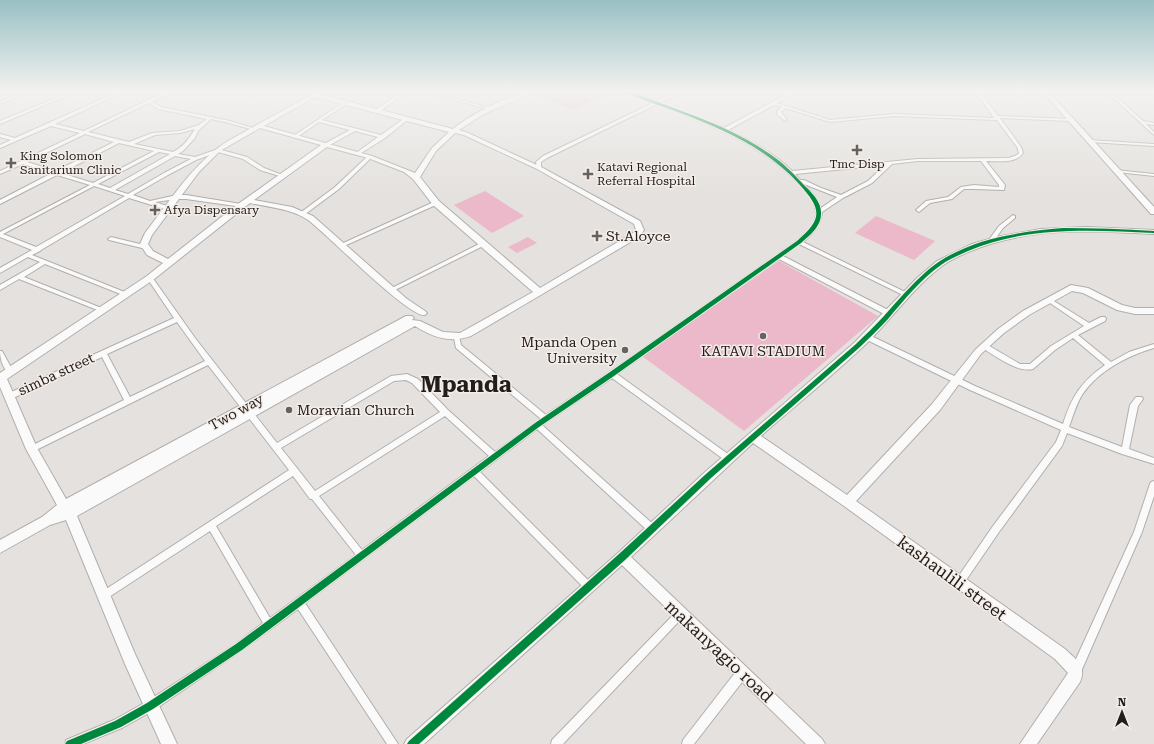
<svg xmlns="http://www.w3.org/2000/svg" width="1154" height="744" font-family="'Roboto Serif',serif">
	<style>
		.green { fill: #ebb9ca }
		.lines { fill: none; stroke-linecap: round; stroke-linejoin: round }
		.street-casing { stroke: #b1afad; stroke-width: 2 }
		.secondary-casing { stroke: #b1afad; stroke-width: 2 }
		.street { fill: #fbfafa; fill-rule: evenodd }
		.secondary { fill: #fbfafa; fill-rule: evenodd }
		.cycleway-casing { stroke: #f5ede8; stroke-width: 2 }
		.cycleway { fill: #00873e; fill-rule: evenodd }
		.poi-dot { fill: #656260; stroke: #f5ede8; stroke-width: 1.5 }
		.labels { text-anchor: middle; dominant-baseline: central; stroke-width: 3; stroke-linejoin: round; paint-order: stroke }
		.far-poi-label { font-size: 12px; fill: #211e1c; stroke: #f5ede8; text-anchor: start }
		.poi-label { font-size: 14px; fill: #211e1c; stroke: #f5ede8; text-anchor: start }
		.street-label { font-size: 14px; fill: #211e1c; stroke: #f5ede8 }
		.near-street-label { font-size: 17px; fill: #211e1c; stroke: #f5ede8 }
		.town-label { font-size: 22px; font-weight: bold; fill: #211e1c; stroke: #f5ede8 }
	</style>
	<rect width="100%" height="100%" fill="#e4e1de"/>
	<path class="green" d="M554,91H612L572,110L541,96Z
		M485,191L524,216L492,233L454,205Z
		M876,216L935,241L914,260L855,233Z
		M528,237L537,243L517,253L508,247Z
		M779,261L878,316L744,431L642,356Z"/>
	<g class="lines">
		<g class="street-casing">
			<path id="street" d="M27,91H32L0,104V101Z
				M73,91H78L0,124V121Z
				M120,91H125L55,124L84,131L148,100L168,91H173L152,102L161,107L230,121L256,129L254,130L229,123L211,119L198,131L195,138L183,151L178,154L195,157L218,149L247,157L264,168L285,176L283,177L260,170L243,159L218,152L196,160L168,175L133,195L150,201L177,195H186L241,204L243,205V207L186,199H177L155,202L170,207L171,208L168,210L129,198L41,250L40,251L32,255L127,293L128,294L127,295H123L45,264L24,277L104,309L105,310L104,311H100L19,279L0,290V285L40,262L28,257L0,273V268L32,250L0,237V232L90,185L57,175L0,204V200L52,173L23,164L0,174V171L80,133L51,126L0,148V145L11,140L0,137V134L15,138ZM149,103L158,109L207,119L199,125L180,131L152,133L129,142L88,132ZM195,129C189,139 183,147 173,152L134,144L155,135L180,133ZM85,134L114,142L56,171L27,162ZM119,143L154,151L93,183L61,173ZM159,152L170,154L110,188L98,184ZM175,156L191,159L164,173L128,194L115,190ZM94,186L125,196L36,247L3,234Z
				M404,91H408L379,112H375V110Z
				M421,91H427L490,108L488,109Z
				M624,91H629L656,101L678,91H683L660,103L724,128L793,91H798L777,103L830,120L894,114L994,118L975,91H979L998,116L1072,119L1074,120L1072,121L1000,118L1021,147L1023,153C1016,164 997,161 986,161L1005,185L1004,190L974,189H964L952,199L930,203L919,212L916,210L926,201L948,197L961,187L974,185L999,187V185L981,161H918L892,164L872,183L843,198L822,212C821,225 812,234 803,242L907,293L908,294L907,295H903L799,244L783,256L892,312L893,314L892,316H888L779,259L617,374L732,457L733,459L732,461L729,462L726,461L612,378L542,425L654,525L655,528L654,531L651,532L648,531L537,429L480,472L591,583L593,586L591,589L588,590L585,589L474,476L305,603L398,744H387L298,609L242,650L154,710L122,728L83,744H65L66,740L114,720L146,702L236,644L263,623L210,531L106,599L103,601L100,599L98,596L100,593L289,470L208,365L32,452L29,451L28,449L29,447L124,400L102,357L13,398H7L6,396L7,394L174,318L147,278L150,276L152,277L195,338L277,443L391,376L407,374L418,379L448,410L495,452L541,419L456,348L454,338L455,336H459L461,345L546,415L610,372L797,241C805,234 815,226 816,215C817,204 808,194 801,186C760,142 711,125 657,104L547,158L541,162V169H537L536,162L543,156L653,103ZM774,105L782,107L777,111V114L785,121L787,120L781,112L786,108L830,122L894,116L997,120L1017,147L1019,153L1017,155L1009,158L918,159L792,171C774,153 750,141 728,130ZM885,165L868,181L841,195L821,188L804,180H800L795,174ZM804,184L837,197L821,208L815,197ZM177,322L205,361L130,397L107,354ZM406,380L412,383L440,412L315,491L281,448L394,381ZM445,416L489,456L362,550L319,496ZM293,476L310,499H312L356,555L270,618L216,526Z
				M1106,91H1110L1143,121L1154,123V125L1146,124L1154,132V135Z
				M344,102L348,103L322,120L381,135L406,117L410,118L385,138L358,155H356V153L378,137L355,131L328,146H324V144L350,130L319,122L296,138L292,137Z
				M1088,140L1154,144V146L1090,142H1088Z
				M368,156L372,157L339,189L304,215H300V213L335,187Z
				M1115,170L1154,174V176L1117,172L1115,171Z
				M436,201L439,203L438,204L344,246L342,247L339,245Z
				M1013,215L1015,216V218L1003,228L993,242H989L988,241L999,226Z
				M111,237L148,246L149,247L146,249L109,240L108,239Z
				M483,242L486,244L485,245L395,290H391L390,289Z
				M1049,298L1089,323L1101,317H1105L1106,319L1105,321L1078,335L1111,362L1129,352L1154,344V348C1127,356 1098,371 1082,395C1076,405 1073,416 1069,427L1122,447L1130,405L1136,397H1142L1143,399L1138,406L1129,449L1154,458V464L1122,454L1067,433L1062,446L999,532L962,586L959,587L956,586L954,583L956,580L993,526L1056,442L1061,430L970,390L865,339L864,337L867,335H869L975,386L1063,424C1072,396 1081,382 1105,365L1073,338L1055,350L1033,369C1017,373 996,356 982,348L981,346L984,344H986L1020,364H1030L1051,346L1084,326L1047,301L1046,300Z
				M0,351H2L13,371L12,373L10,374C3,369 0,359 0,351Z
				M1154,481V496L1142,532L1080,674L1076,675L1072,674L1071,670L1134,532L1150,484L1151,482Z
				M680,609L683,611L685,614L683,617L563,744H551L552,740L677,611Z
				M742,668L746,669L747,673L746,677L694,744H682L683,740L738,669Z"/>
		</g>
		<g class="secondary-casing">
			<path id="secondary" d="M318,91L323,92L320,94L453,129C470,115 514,91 536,91L484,114L459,130L468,133L541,167L640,221L644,230L639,237L471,336C450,343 434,338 415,326L77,516L135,654L177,744H161L125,664L66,520L50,525L0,553V540L42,517L57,505L26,449L0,387V373L147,276L163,263L147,255L140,244L145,233C170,201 193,163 228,141ZM315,97L449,132L432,148L415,173L372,156L264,126ZM260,128L321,145L238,204L168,259L153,251L148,244L152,235L199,172L220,151ZM455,133L464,135L537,169L634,224L636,230L633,233L540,288L439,201L420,177L436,151ZM327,147L368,158L404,172L413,179L433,205L533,292L460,333L443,332L420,321L412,320L414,318L412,316H406L66,499L37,448L7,379L153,280L250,203C268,207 292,209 308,220C326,233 410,319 425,315L427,313L425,311L407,299L313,216L292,207L254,200Z
				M1042,91H1048L1154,207V214H1151Z
				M1086,227L1154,230V234C1092,230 1027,227 968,252C959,256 950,260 942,266C914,287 894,316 870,340C835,374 797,404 761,436L847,495L932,404L975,350L998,329L1023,311L1071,285L1088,288L1122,305L1135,308H1154V314H1135L1117,310L1083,293L1072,291L1029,315L1004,333L981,354L940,410L856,501L1065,649C1076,660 1087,665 1080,682L1037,744H1020L1068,673L1055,659L844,506L753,443L631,557L822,739L825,744H806L622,565L424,744H404L407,739L618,553L704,473L854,343L917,278L937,261L972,244L996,237L1041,229Z"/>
		</g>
		<use href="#street" class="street"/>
		<use href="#secondary" class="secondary"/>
		<g class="cycleway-casing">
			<path id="cycleway" d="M624,91H629C676,110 727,124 770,154C782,162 793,173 803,184C811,192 822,202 821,214C821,227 809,236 801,243L614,376L539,427L242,650L153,709L121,727L81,744H65L67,741L115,721L147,703L236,644L535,423L610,372L797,241C823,219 822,209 799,184C764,146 722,129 675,111C660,105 637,99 624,91Z
				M1063,228C1094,228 1124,229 1154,231V233C1092,230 1026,226 968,251C959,255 949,259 941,265C920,280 904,300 888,319C879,329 869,338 860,347L711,478L625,560L419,744H407L409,741L619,554L706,474L856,344C865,335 875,326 884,316C898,300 912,284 928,270C965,239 1017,232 1063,228Z"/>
		</g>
		<use href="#cycleway" class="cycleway"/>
	</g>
	<linearGradient id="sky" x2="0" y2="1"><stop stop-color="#99c0c4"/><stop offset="0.47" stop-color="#f3f2f0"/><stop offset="1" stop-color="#f3f2f0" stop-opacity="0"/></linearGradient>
	<rect width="1154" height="195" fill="url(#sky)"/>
	<g class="poi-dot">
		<path d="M855 144h4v4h4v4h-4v4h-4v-4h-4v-4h4z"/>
		<path d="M9 157h4v4h4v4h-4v4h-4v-4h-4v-4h4z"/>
		<path d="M586 168h4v4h4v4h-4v4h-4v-4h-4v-4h4z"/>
		<path d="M153 204h4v4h4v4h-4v4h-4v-4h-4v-4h4z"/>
		<path d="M595 230h4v4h4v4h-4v4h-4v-4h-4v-4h4z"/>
		<circle cx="763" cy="336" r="4"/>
		<circle cx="625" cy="350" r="4"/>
		<circle cx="289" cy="410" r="4"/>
	</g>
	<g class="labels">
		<g class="far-poi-label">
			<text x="20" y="156">King Solomon<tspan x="20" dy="14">Sanitarium Clinic</tspan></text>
			<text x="857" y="164" text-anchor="middle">Tmc Disp</text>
			<text x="597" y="167">Katavi Regional<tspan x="597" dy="14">Referral Hospital</tspan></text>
			<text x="164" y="210">Afya Dispensary</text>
		</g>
		<g class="poi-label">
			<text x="606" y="236">St.Aloyce</text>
			<text x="617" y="342" text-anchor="end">Mpanda Open<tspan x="617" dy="16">University</tspan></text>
			<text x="763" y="351" text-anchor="middle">KATAVI STADIUM</text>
			<text x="297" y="410">Moravian Church</text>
		</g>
		<g class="street-label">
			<text transform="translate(56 374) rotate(-25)">simba street</text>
			<text transform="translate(236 412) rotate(-29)">Two way</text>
		</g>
		<g class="near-street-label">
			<text transform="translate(952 578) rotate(36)">kashaulili street</text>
			<text transform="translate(719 651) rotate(43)">makanyagio road</text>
		</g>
		<g class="town-label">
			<text x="466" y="384">Mpanda</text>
		</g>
	</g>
	<g transform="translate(1122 712)" stroke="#f5ede8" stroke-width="3" paint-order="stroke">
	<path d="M0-3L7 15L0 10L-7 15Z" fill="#211e1c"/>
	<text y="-6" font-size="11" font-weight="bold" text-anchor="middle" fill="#211e1c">N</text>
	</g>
</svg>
